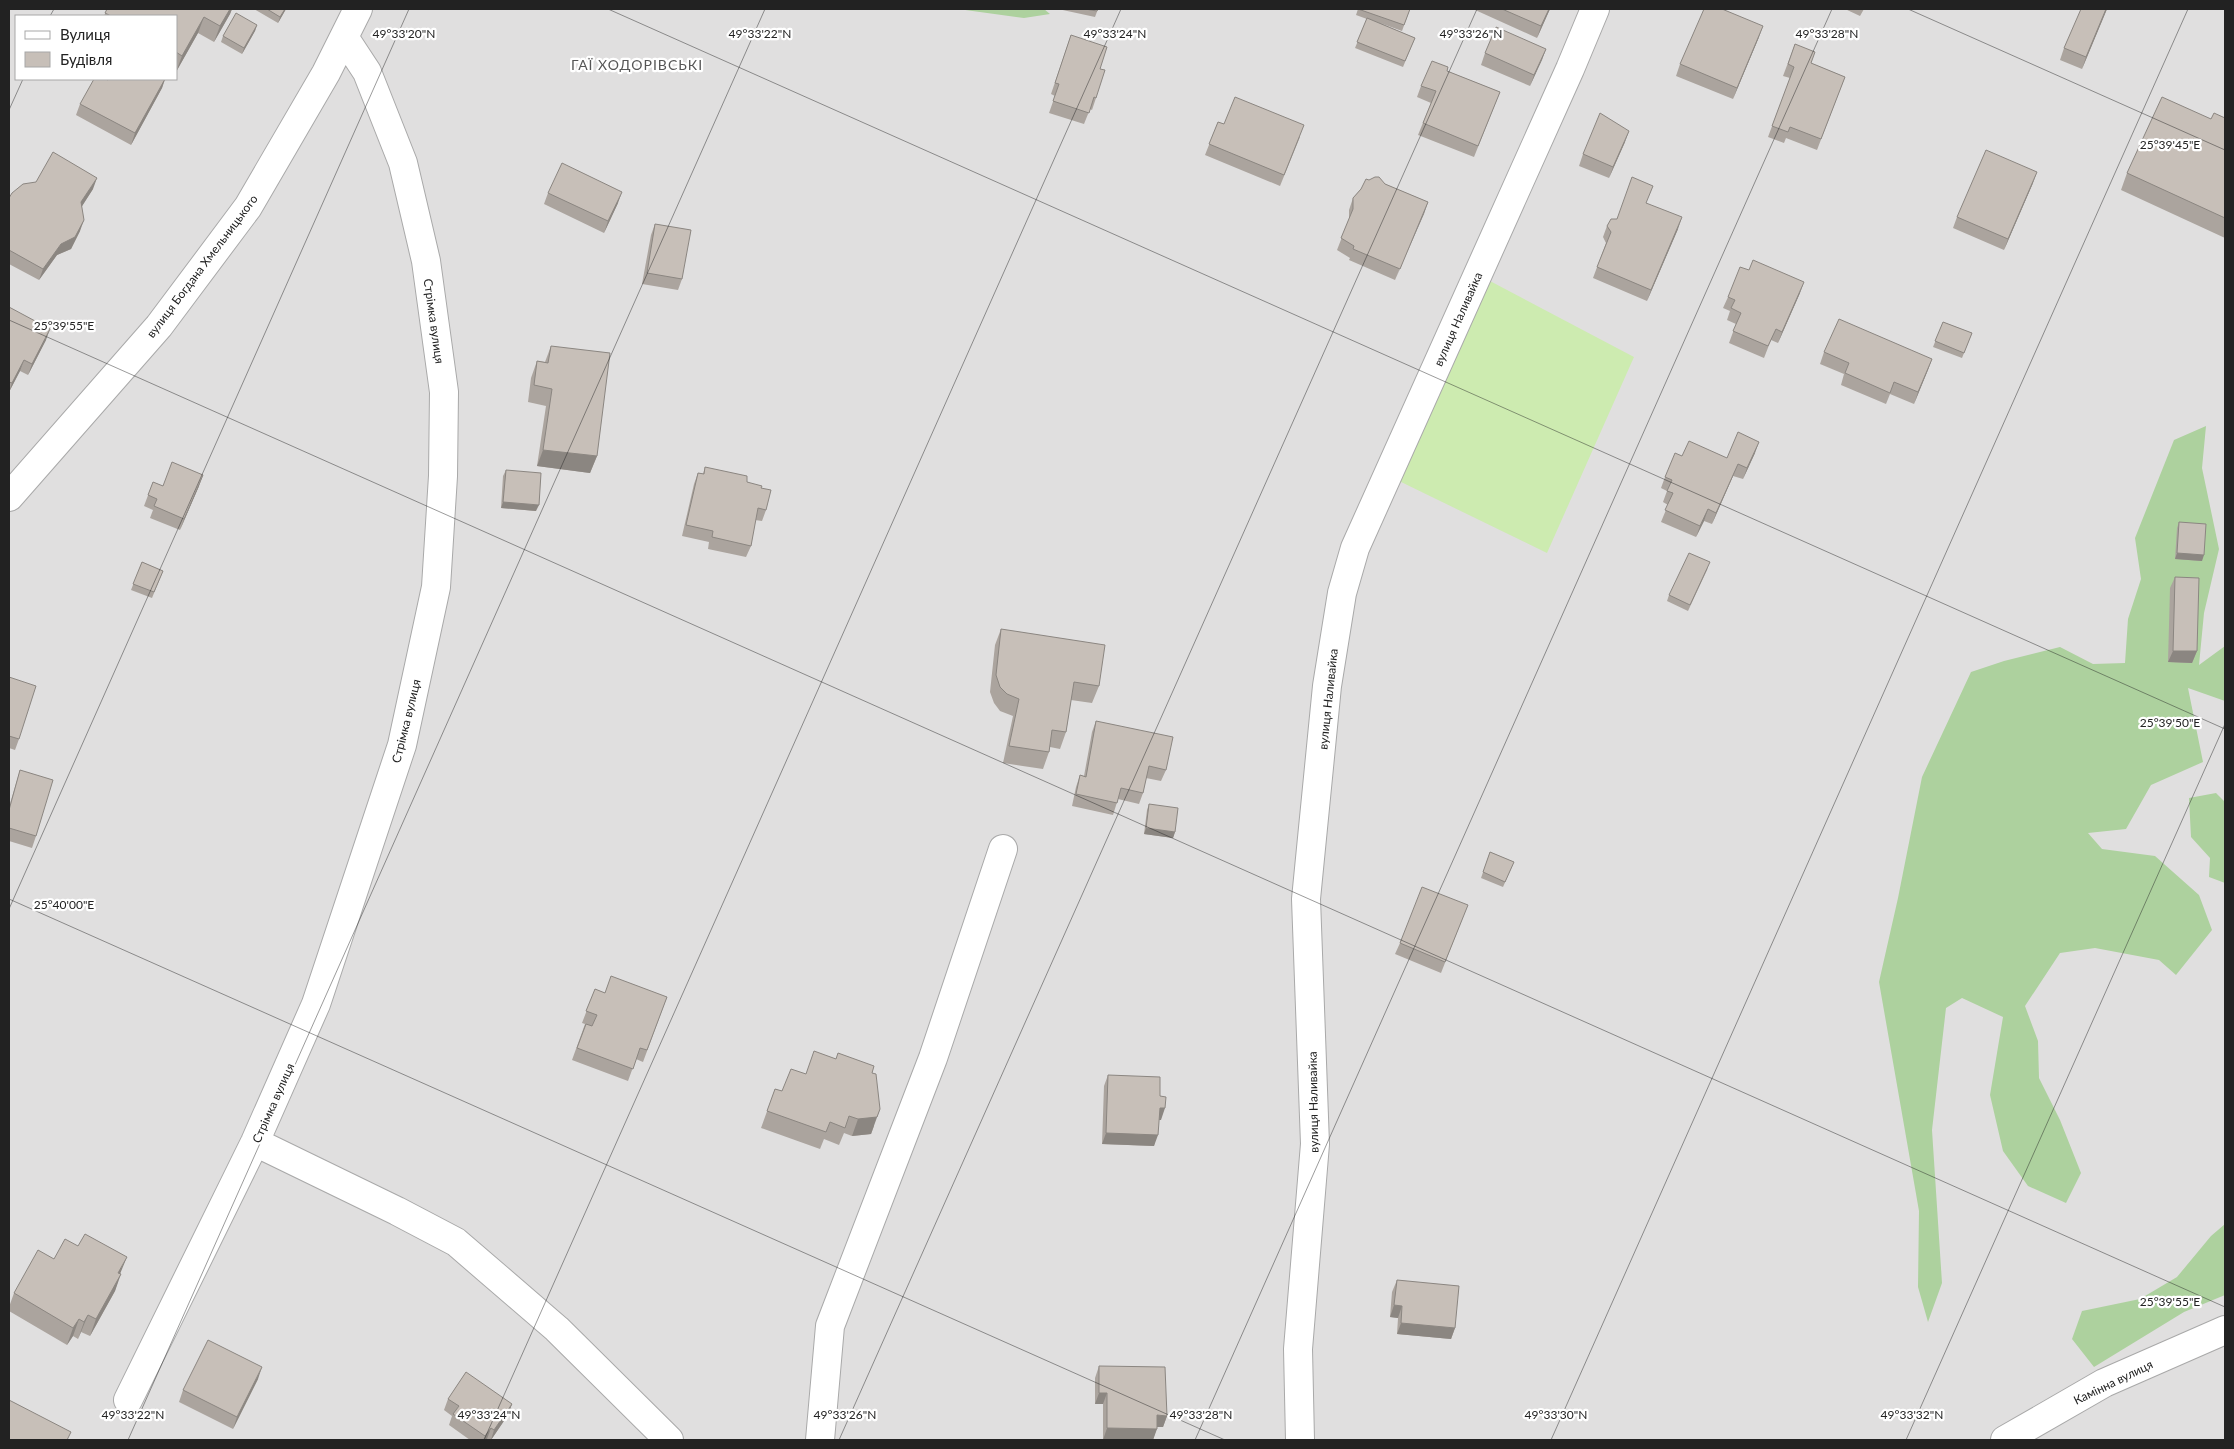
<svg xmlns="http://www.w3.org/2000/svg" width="2234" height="1449" font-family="Lato,sans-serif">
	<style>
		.residential { fill: #e0dfdf; fill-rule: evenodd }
		.grass { fill: #cdebb0 }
		.forest { fill: #add19e }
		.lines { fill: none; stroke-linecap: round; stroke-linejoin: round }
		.minor-casing { stroke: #a9a9a9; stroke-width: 30 }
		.minor { stroke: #fff; stroke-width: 28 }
		.wall { fill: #aba49e }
		.shaded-wall { fill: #8b8681 }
		.building { fill: #c7bfb8; stroke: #8b8681 }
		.ticks { fill: none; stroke: #222; stroke-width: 1; stroke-opacity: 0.45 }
		.labels { text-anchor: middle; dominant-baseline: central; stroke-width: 4.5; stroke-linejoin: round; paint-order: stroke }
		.street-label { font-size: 12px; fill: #222; stroke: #fff }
		.neighbourhood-label { font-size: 14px; letter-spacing: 1px; fill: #555; stroke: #fff }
		.ticks-label { font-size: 12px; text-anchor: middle; fill: #222; stroke: #fff; stroke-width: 4.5; stroke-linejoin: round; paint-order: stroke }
	</style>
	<rect width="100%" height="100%" fill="#f2efe9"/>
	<path class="residential" d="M9,9H2225V1440H9ZM16,16H176V79H16Z"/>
	<path class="grass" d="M1490,281L1634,357L1547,553L1397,480Z"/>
	<path class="forest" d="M958,9H1044L1050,14L1024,18Z
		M2206,426L2202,468L2219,549L2204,613L2199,665L2225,646V701L2188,688L2203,762L2151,785L2126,829L2088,833L2102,849L2155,856L2199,895L2212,930L2176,975L2159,960L2095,948L2060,953L2025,1006L2038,1041L2039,1078L2060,1120L2081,1173L2066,1203L2028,1186L2003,1151L1990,1095L2003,1017L1962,998L1946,1008L1932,1130L1942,1283L1928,1322L1918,1287L1919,1211L1879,982L1898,898L1922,777L1971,672L2004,661L2060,647L2093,664L2125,663L2128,619L2141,579L2135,538L2174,440Z
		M2216,793L2225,802V883L2209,877L2210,858L2191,837L2189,798Z
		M2225,1224V1295L2184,1312L2094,1367L2072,1339L2082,1311L2140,1299L2177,1277L2211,1236Z"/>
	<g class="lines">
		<g class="minor-casing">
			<path id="minor" d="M9,497L159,326L248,207L326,73L358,9
				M255,1142L397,1211L456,1242L557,1329L669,1440
				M128,1400L255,1142L316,1004L402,745L436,587L443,476L444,392L426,261L403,163L367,72L344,37
				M820,1440L830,1326L933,1058L1003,849
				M1300,1440L1298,1349L1315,1144L1306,899L1327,686L1342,593L1355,548L1570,69L1595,9
				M2005,1440L2104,1383L2225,1330"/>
		</g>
		<use href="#minor" class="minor"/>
	</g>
	<path class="wall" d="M107,9H232L230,14L214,42L198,33L176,72V16H104Z
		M254,9H286L278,23Z
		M1058,9H1098L1095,17Z
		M1358,9H1410L1402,31L1380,23L1415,38L1403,67L1355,48L1367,19L1356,15Z
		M1473,9H1550L1537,38Z
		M1845,9H1864L1860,16Z
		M2107,9L2082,69L2060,60L2064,48Z
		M257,25L255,31L242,54L221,42L223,36Z
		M1071,35L1100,69L1096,98L1092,110L1090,109L1084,124L1049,113L1055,96L1051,94Z
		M1759,37L1733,99L1676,76L1680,64Z
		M1795,44L1811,63L1845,77L1817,150L1786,138L1784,143L1768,137L1790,78L1783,76Z
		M1546,49L1530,86L1481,65L1485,53Z
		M1447,71L1500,92L1474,157L1418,135L1431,103L1417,97L1421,86Z
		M108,79H165L162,88L131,145L76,115L80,104Z
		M2225,118V238L2121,190L2127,173L2211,119Z
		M1218,122L1224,124L1300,137L1280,186L1205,155Z
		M1625,142L1609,178L1579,166L1583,154Z
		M1369,180L1385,184L1428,202L1395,280L1349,260L1350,258L1337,250L1349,219V210L1353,198Z
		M2033,183L2004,250L1953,228L1957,217Z
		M93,189L82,206L80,231L71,249L57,255L39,280L9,264V198Z
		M548,193L618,203L604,233L544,204Z
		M1646,203L1678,229L1647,301L1593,278L1606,243L1603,237L1607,226L1617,219Z
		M655,224L682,279L678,290L642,284L651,235Z
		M1800,293L1778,343L1771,340L1764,358L1729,343L1736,324L1727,320L1730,311L1723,308L1728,297Z
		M9,307L46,340L28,375L20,371L9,392Z
		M1943,322L1972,333L1962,358L1933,347Z
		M551,346L597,456L590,473L537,466L546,406L528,402L531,378L537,361L545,362Z
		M1824,352L1932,359L1914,404L1890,394L1886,404L1841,385L1844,374L1820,364Z
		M1755,453L1743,479L1733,476L1712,524L1704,521L1696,537L1661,522L1668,505L1663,502L1667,491L1661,488L1665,477L1682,456L1727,458Z
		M705,467L761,488L766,510L762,521L755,520L751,546L746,557L708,549L709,542L682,536L694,484L698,473L703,474Z
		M506,470L536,511L501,508L503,476Z
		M153,482L163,486H199L180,530L150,518L153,510L144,506Z
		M2179,522L2202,561L2175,559L2177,528Z
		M142,562L163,571L152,598L131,590Z
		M1708,568L1688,611L1667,601L1669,595Z
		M2175,577L2197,651L2192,663L2168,662L2170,588Z
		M1001,629L1099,686L1092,703L1071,700L1066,732L1060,749L1050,747L1049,752L1043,769L1003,763L1013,716L1000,711L994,703L990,692L995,645Z
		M9,677L19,739L15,750L9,748Z
		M1096,721L1166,770L1161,781L1146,778L1143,793L1139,804L1118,799L1113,815L1072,806L1076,787L1080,775L1084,776L1092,732Z
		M20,770L36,836L32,848L9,841V807Z
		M1149,804L1175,832L1173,838L1144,834L1147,810Z
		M1490,852L1514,862L1503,887L1481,878Z
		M1463,917L1441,973L1395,954L1400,943Z
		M595,989L605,993L667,997L643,1062L636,1059L628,1081L572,1060L585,1024L582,1023Z
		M872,1073L874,1126L871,1134L852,1136L844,1133L839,1145L824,1139L820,1149L761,1128L775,1089L782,1091L806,1074Z
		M1108,1075L1160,1096L1161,1120H1159L1154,1146L1102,1144L1104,1086Z
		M54,1259L120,1274L115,1291L90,1336L81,1332L78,1339L73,1336L67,1345L9,1311V1307L14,1293Z
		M1397,1280L1455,1328L1451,1339L1397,1334L1398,1318L1390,1317L1392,1292Z
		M1099,1366L1167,1416L1163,1427H1157L1153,1440H1103V1404H1095V1378Z
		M258,1379L233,1429L179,1402L183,1390Z
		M448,1399L512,1404L508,1415L491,1440H488L487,1439L486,1440H470L449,1425L452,1416L444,1410Z"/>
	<path class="shaded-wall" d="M230,9H232L230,14L214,42L220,26Z
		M285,9H286L278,23L280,17Z
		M1549,9H1550L1537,38L1541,26Z
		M2106,9H2107L2082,69L2086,57Z
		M204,17L198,33L176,72L182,56Z
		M257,25L255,31L242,54L244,48Z
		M1763,26L1759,37L1733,99L1737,88Z
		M1546,49L1542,60L1530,86L1534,75Z
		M165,79L162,88L131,145L135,133Z
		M1629,131L1625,142L1609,178L1613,167Z
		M2037,172L2033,183L2004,250L2008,239Z
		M97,178L93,189L77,214L81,202Z
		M622,192L618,203L604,233L608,221Z
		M1428,202L1424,214L1395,280L1400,269Z
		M1682,217L1678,229L1647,301L1651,290Z
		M84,220L80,231L71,249L57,255L39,280L43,269L61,244Z
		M1804,282L1800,293L1778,343L1782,332Z
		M50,329L46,340L28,375L32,364Z
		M1932,359L1928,370L1914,404L1918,392Z
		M24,360L20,371L9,392L12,383Z
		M1759,442L1755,453L1743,479L1747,468Z
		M543,450L597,456L590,473L537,466Z
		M1738,464L1733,476L1712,524L1716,513Z
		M203,475L199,486L180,530L184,519Z
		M503,502L539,505L536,511L501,508Z
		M1708,509L1704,521L1696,537L1700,526Z
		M2177,553L2204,555L2202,561L2175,559Z
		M2173,651H2197L2192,663L2168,662Z
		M1146,828L1175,832L1173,838L1144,834Z
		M1160,1108H1165L1161,1120H1155Z
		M880,1109L871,1134L852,1136L858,1119Z
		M1106,1133L1158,1135L1154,1146L1102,1144Z
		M127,1257L120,1274L118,1273Z
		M121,1274L115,1291L90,1336L96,1319Z
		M1394,1305L1402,1306L1398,1318L1390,1317Z
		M88,1315L81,1332L78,1339L84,1322Z
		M79,1319L73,1336L67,1345L73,1328Z
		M1401,1323L1455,1328L1451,1339L1397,1334Z
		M262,1367L258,1379L233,1429L237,1417Z
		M1099,1393H1107L1103,1404H1095Z
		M512,1404L508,1415L491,1440L494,1430Z
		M1157,1415L1167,1416L1163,1427H1152Z
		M491,1428L487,1439L486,1440H483L485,1436Z
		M1107,1428L1157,1429L1153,1440H1103Z"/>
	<path class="building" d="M107,9H230L220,26L204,17L182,56L176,52V16H111L105,13Z
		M267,9H285L280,17Z
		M1085,9H1098L1097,11Z
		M1358,9H1410L1404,25Z
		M1502,9H1549L1541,26Z
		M1704,9H1722L1763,26L1737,88L1680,64Z
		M2081,9H2106L2086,57L2064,48Z
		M236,13L257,25L244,48L223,36Z
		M1367,18L1415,38L1405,61L1357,42Z
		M1496,27L1546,49L1534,75L1485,53Z
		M1071,35L1107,47L1100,69L1105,70L1096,98L1094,97L1089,113L1053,101L1059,84L1055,83Z
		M1795,44L1815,52L1811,63L1845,77L1821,139L1790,127L1788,132L1772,126L1794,67L1788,64Z
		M1432,61L1448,67L1447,71L1500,92L1478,146L1423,123L1436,91L1421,86Z
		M94,79H106L108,80V79H165L135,133L80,104Z
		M1235,97L1304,125L1284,175L1209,144L1218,122L1224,124Z
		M2162,97L2211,119L2214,113L2225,118V218L2127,173Z
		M1600,113L1629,131L1613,167L1583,154Z
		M1986,150L2037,172L2008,239L1957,217Z
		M53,152L97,178L81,202L84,220L75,237L61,244L43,269L9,250V198L12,193L23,184L36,182Z
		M562,163L622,192L608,221L548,193Z
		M1375,177H1379L1385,184L1428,202L1400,269L1353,249L1354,246L1341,238L1353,209V198L1361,189L1366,179L1369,180Z
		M1632,177L1653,186L1646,203L1682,217L1651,290L1597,267L1611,232L1607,226L1611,219H1617Z
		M655,224L691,230L682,279L647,273Z
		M1753,260L1804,282L1782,332L1776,329L1768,346L1733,331L1741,313L1731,308L1735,300L1728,297L1740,267L1749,270Z
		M9,307L50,329L32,364L24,360L12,383L9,382Z
		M1839,319L1932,359L1918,392L1894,382L1890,393L1845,373L1849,363L1824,352Z
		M1943,322L1972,333L1964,353L1935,341Z
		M551,346L610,353L597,456L543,450L552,389L534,385L537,361L548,363Z
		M1738,432L1759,442L1747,468L1738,464L1716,513L1708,509L1700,526L1665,510L1673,493L1667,491L1672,480L1665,477L1675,453L1682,456L1689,441L1727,458Z
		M172,462L203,475L184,519L154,506L157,499L148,495L153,482L163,486Z
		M705,467L747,476V482L762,486L761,488L771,490L766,510L758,508L751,546L712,537L713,531L686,525L698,473L704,474Z
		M506,470L541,473L539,505L503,502Z
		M2179,522L2206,524L2204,555L2177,553Z
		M1689,553L1710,562L1690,605L1669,595Z
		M142,562L163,571L154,592L133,584Z
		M2175,577L2199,578L2197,651H2173Z
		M1001,629L1105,645L1099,686L1074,682L1066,732L1052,730L1049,752L1009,746L1019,699L1007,694L1000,687L996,675Z
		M9,677L36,686L19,739L9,736Z
		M1096,721L1173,737L1166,770L1149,766L1143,793L1121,788L1117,803L1076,794L1080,775L1086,777Z
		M20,770L53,780L36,836L9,828V810Z
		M1149,804L1178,808L1175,832L1146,828Z
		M1490,852L1514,862L1505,882L1483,872Z
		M1422,887L1468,905L1445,962L1400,943Z
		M611,976L667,997L647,1050L640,1048L633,1069L577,1048L586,1024L592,1026L597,1015L586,1011L595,989L605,993Z
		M814,1051L836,1059L838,1053L874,1066L872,1073L876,1074L880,1109L877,1117L858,1119L849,1116L845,1128L830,1122L826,1132L767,1111L775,1089L782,1091L791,1069L806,1074Z
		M1108,1075L1160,1077V1096L1166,1097L1165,1108H1160L1158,1135L1106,1133Z
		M85,1234L127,1257L118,1273L121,1274L96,1319L88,1315L84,1322L79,1319L73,1328L14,1293L38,1250L54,1259L65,1239L78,1246Z
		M1397,1280L1459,1286L1455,1328L1401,1323L1402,1306L1394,1305Z
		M208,1340L262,1367L237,1417L183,1390Z
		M1099,1366L1165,1367L1167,1416L1157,1415V1429L1107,1428V1393H1099Z
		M466,1372L512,1404L494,1430L491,1428L485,1436L453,1414L459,1406L448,1399Z
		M9,1400L71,1432L67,1440H9Z"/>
	<path class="ticks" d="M608,9L2225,729M1908,9L2225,150M50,16L54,9M9,110L23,79M9,320L2225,1307M9,899L1225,1440M9,909L409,9M128,1440L765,9M484,1440L1121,9M839,1440L1477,9M1195,1440L1832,9M1551,1440L2188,9M1906,1440L2225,724"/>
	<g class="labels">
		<g class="street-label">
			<text transform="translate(202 266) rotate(-53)">вулиця Богдана Хмельницького</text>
			<text transform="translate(1458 319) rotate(-66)">вулиця Наливайка</text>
			<text transform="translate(434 321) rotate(82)">Стрімка вулиця</text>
			<text transform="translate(1328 699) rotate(-84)">вулиця Наливайка</text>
			<text transform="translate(406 721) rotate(-76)">Стрімка вулиця</text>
			<text transform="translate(1313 1102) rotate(-91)">вулиця Наливайка</text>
			<text transform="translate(273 1103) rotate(-66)">Стрімка вулиця</text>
			<text transform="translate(2113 1382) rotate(-26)">Камінна вулиця</text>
		</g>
		<g class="neighbourhood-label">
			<text x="637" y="64">ГАЇ ХОДОРІВСЬКІ</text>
		</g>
	</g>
	<g class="ticks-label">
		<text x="404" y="38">49°33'20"N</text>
		<text x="760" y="38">49°33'22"N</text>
		<text x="1115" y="38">49°33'24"N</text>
		<text x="1471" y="38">49°33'26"N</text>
		<text x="1827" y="38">49°33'28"N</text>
		<text x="2170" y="149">25°39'45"E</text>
		<text x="64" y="330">25°39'55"E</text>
		<text x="2170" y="727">25°39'50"E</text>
		<text x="64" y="909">25°40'00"E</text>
		<text x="2170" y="1306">25°39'55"E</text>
		<text x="133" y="1419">49°33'22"N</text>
		<text x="489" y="1419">49°33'24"N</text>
		<text x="845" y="1419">49°33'26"N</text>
		<text x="1201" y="1419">49°33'28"N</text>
		<text x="1556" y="1419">49°33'30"N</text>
		<text x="1912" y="1419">49°33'32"N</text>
	</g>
	<rect width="2234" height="1449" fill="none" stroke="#222222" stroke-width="20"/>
	<rect x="15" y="15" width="162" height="65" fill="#ffffff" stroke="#a7a7a7"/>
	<rect x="25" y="31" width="25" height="8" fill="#ffffff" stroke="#a7a7a7"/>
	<text x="60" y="40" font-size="15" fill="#222222">Вулиця</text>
	<rect x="25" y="52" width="25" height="15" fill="#c7bfb8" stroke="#a7a7a7"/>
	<text x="60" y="65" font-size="15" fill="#222222">Будівля</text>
</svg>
